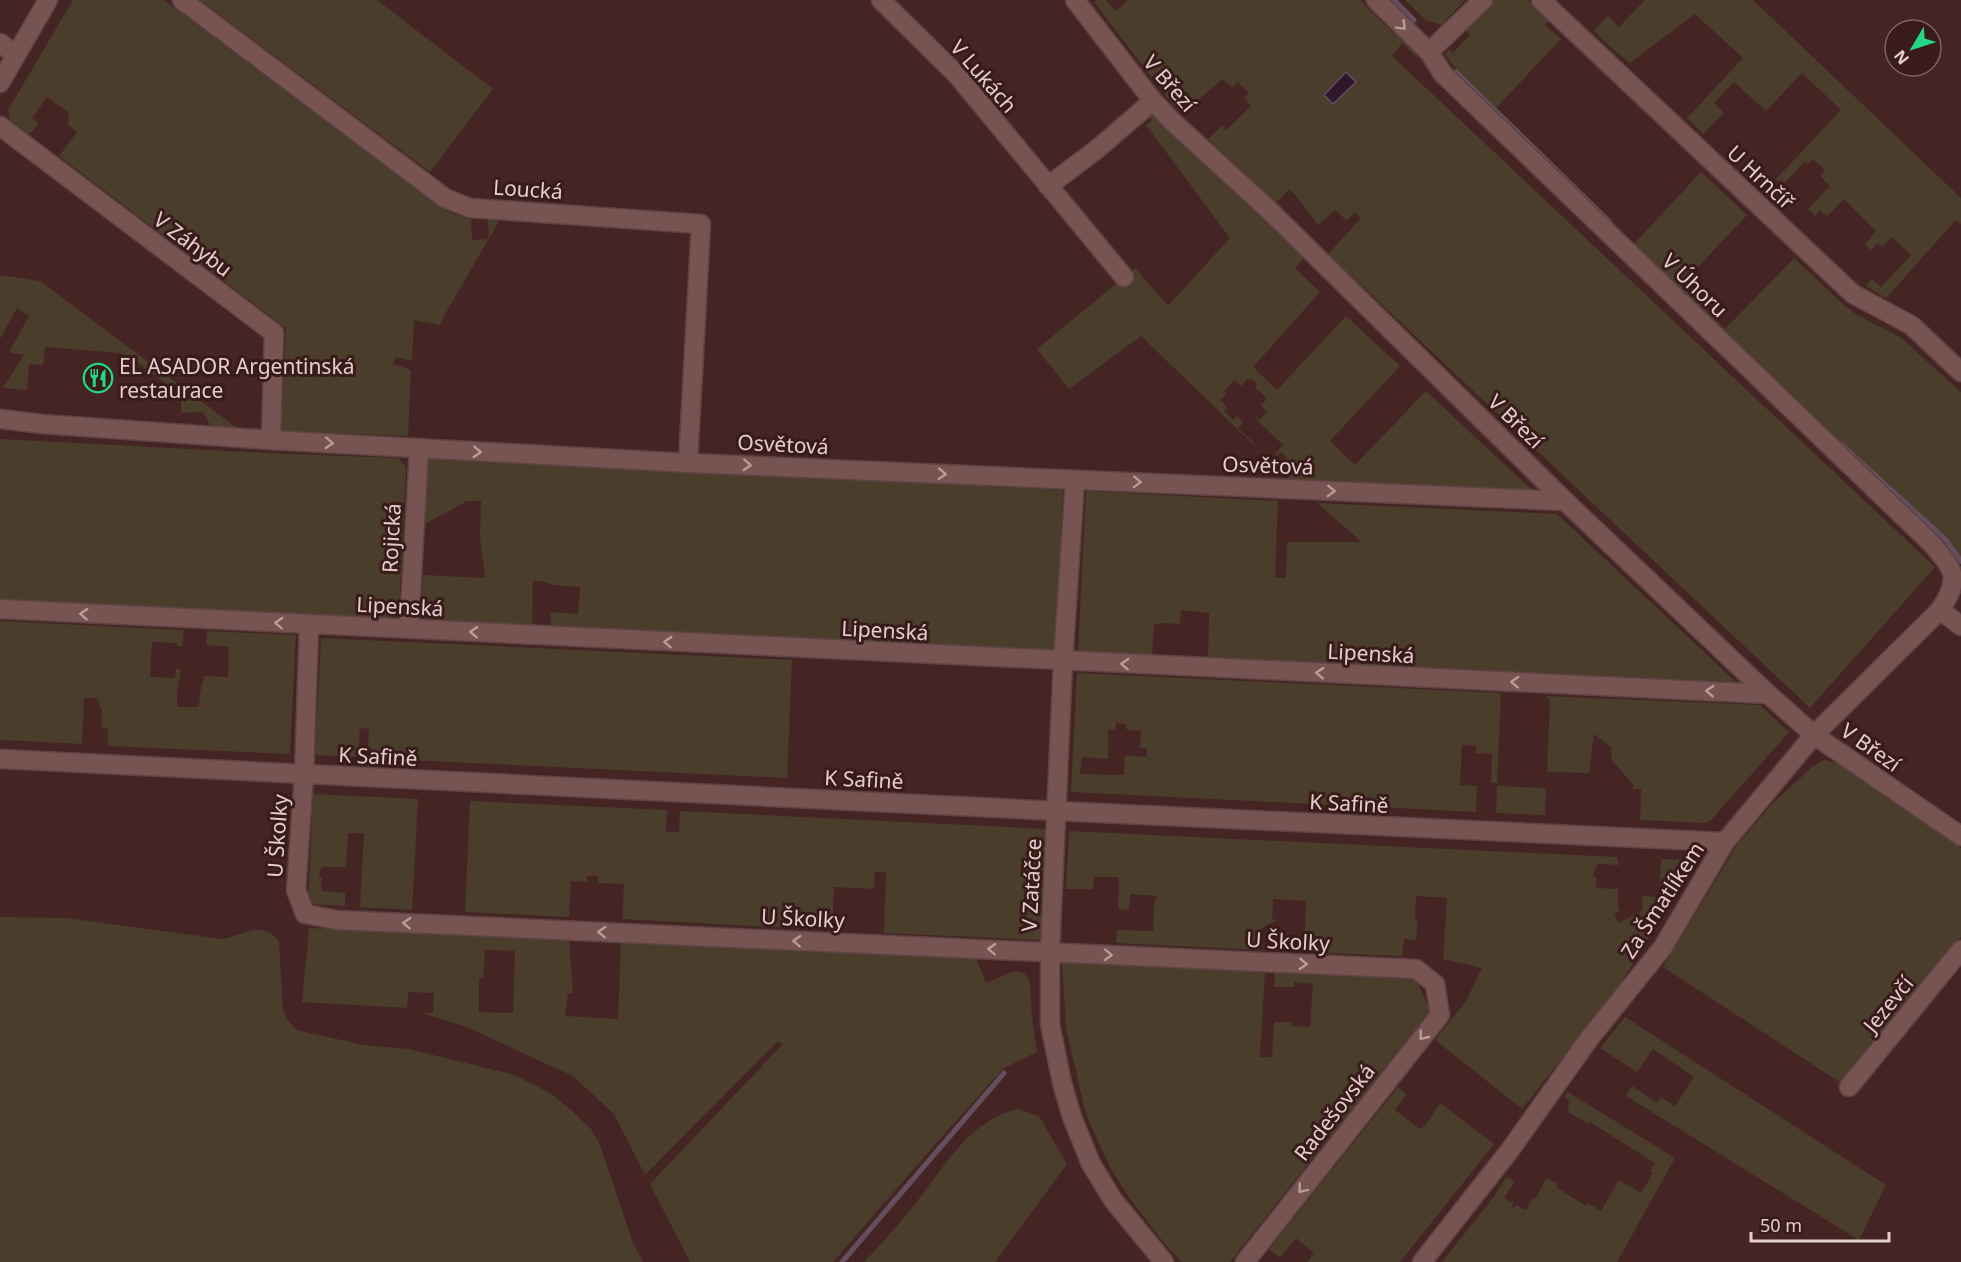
<svg xmlns="http://www.w3.org/2000/svg" width="1961" height="1262" font-family="'Noto Sans',sans-serif">
	<style>
		.green { fill: #4a3d2b; fill-rule: evenodd }
		.water { fill: #2e172d; stroke: #654e5d; stroke-width: 1.5 }
		.lines { fill: none; stroke-linecap: round; stroke-linejoin: round }
		.stream { stroke: #654e5d; stroke-width: 5 }
		.minor-casing { stroke: #5d4343; stroke-width: 21 }
		.minor { stroke: #775351; stroke-width: 18 }
		.oneway { stroke: #b89d9b }
		.labels { text-anchor: middle; dominant-baseline: central; stroke-width: 6; stroke-linejoin: round; paint-order: stroke }
		.street-label { font-size: 21px; fill: #e4cecd; stroke: #391b1a }
		.poi-label { font-size: 21px; fill: #e4cecd; stroke: #391b1a; text-anchor: start }
	</style>
	<rect width="100%" height="100%" fill="#442524"/>
	<path class="green" d="M73,0H164L439,206L451,213L471,220L472,240L487,239L489,235L488,219L499,221L444,316L440,325L414,320L412,361L396,357L393,364L411,370L408,436L281,431L286,328L59,156L77,132L68,125L69,113L47,97L32,118L39,124L29,134L10,120L8,110Z
		M200,0H377L493,89L430,172Z
		M1097,0H1106L1116,11L1128,0H1360L1402,42L1364,0H1372L1411,42L1417,57L1402,43L1392,56L1935,567L1810,708L1328,254L1361,218L1354,212L1347,221L1335,210L1318,225L1296,196L1289,189L1276,203L1208,139L1222,126L1226,130L1251,106L1244,98L1249,93L1238,82L1232,87L1222,79L1183,114L1173,105L1094,2Z
		M1405,0H1465L1441,25L1427,21Z
		M1494,0H1528L1550,20L1545,25L1561,39L1496,108L1457,70L1445,54L1449,49L1453,53L1470,35L1466,30Z
		M1645,0H1753L1961,198V224L1956,220L1886,298L1866,286L1872,279L1881,287L1911,255L1892,237L1882,247L1877,243L1871,250L1865,244L1876,231L1844,199L1827,216L1820,210L1815,216L1808,209L1830,186L1820,176L1825,170L1813,159L1808,164L1805,162L1782,185L1776,179L1841,110L1802,73L1766,111L1734,82L1714,103L1724,113L1703,134L1687,118L1743,58L1695,14L1630,63L1608,45L1594,30L1608,16L1619,27Z
		M1154,115L1306,256L1295,268L1320,292L1253,367L1277,390L1346,316L1400,366L1330,441L1355,465L1426,391L1532,490L1289,479L1274,464L1277,461L1280,464L1287,457L1281,452L1277,456L1275,454L1283,445L1255,418L1256,417L1259,420L1267,412L1261,405L1267,399L1256,388V383L1251,379H1247L1241,386L1234,380L1224,391L1227,393L1220,400L1227,407L1224,411L1233,420L1237,416L1243,422L1238,428L1256,445L1255,446L1141,336L1069,389L1037,349L1135,268L1168,306L1230,238L1149,129L1145,126L1152,120L1150,117Z
		M1701,172L1747,215L1681,285L1725,329L1794,258L1844,305L1857,315L1900,337L1961,392V565L1948,546L1904,502L1767,376L1631,247Z
		M0,275L40,281L237,428L211,427L203,412L181,413V395L129,356L120,353L45,347L43,365L29,364L27,390L3,388L24,355L9,352L29,316L17,308L0,339Z
		M0,439L266,453L398,458L406,467L399,610L392,618L0,599Z
		M428,459L1063,490L1056,651L550,626L551,612L578,614L580,587L553,585L541,581H533L532,625L421,619L423,575L485,578L480,537L481,501H467L425,524Z
		M1086,491L1278,501L1275,578H1286L1287,542H1362L1317,503L1557,514L1736,682L1208,657L1209,613L1181,610L1180,624L1160,623L1159,624H1154L1152,655L1078,651Z
		M0,621L184,630L182,646H177V643L152,642L150,677L175,678L176,669H181L177,692V707H199L200,693L204,676L228,677L229,647L206,645L207,631L296,635L290,754L108,746V728L101,727L102,710L97,698H84L82,744L0,740Z
		M321,638L792,660L787,778L367,758L369,729L360,728L358,757L315,755Z
		M1077,673L1501,693L1497,783H1491L1492,754L1476,753V746L1462,745L1460,785L1477,786L1476,812L1071,792ZM1116,723L1126,724L1127,730L1141,731L1140,748H1147V757L1125,755L1124,775L1080,774L1082,757L1108,759V730H1115Z
		M1545,696L1760,705L1789,732L1710,821L1705,823L1640,820L1641,789H1633V784L1612,761L1611,747L1594,734L1589,773L1547,772L1550,700Z
		M1824,760L1846,765L1961,848V937L1844,1085L1663,967L1737,845L1773,803L1812,767Z
		M1497,786L1546,788L1545,815L1496,813Z
		M313,794L418,799L412,910L360,907L364,833H348L346,867H323L320,871L319,876L322,879L321,891L345,893V906L308,904Z
		M470,801L667,810L666,832H679L680,811L1048,829L1042,940L884,933L886,872H875L874,889L834,887L832,930L622,919L624,884L598,883V876H587V882L571,881L569,917L465,912Z
		M1069,831L1617,857L1619,865L1597,864L1596,870H1594L1593,877H1596V888L1618,889V907L1620,911L1614,914L1619,923L1637,913L1639,914L1643,909L1642,896L1660,897L1661,859L1696,860L1617,989L1522,1109L1435,1040L1466,1001L1482,968L1443,959L1447,898L1416,896L1415,920H1418L1416,940L1404,939L1402,956L1304,952L1306,901L1273,899L1272,919L1277,920L1262,928L1259,950L1116,943L1117,930L1153,931L1154,903L1157,896L1130,894L1129,910L1118,909L1119,877H1094L1093,889H1066Z
		M0,917L66,918L222,939C245,936 260,919 279,941L283,1010L288,1021L297,1030L363,1045L409,1049L514,1075L550,1093L572,1111L591,1129L600,1145L633,1243L643,1262H0Z
		M309,928L569,939L573,993H568L565,1016L618,1019L621,941L976,958L986,983L1015,971L1024,973L1030,981L1032,1017L1037,1052L1004,1068L953,1124L833,1262H690L650,1184L783,1044L777,1042L645,1175L614,1114L573,1076L464,1026L422,1013H433L434,993L409,992V988L407,1008L302,1002ZM485,950L515,951L513,1013L479,1012V978H483Z
		M1062,963L1265,972L1260,1057H1272L1274,1022H1292V1026L1310,1027L1313,984L1294,982V987H1274L1275,973L1416,979L1430,1011L1230,1262H1182L1164,1243L1128,1196L1110,1167L1088,1119L1083,1102L1066,1028Z
		M1625,1017L1886,1185L1859,1240L1626,1096L1632,1086L1657,1103L1661,1097L1675,1106L1694,1077L1653,1049L1637,1072L1600,1048Z
		M1398,1087L1407,1094L1395,1110L1420,1129L1424,1127L1440,1103L1494,1144L1400,1262H1307L1314,1253L1296,1238L1280,1258L1269,1249Z
		M1568,1092L1675,1158L1617,1262H1442L1493,1198L1506,1177L1515,1181L1504,1198L1513,1203L1512,1207L1514,1208L1516,1205L1526,1210L1533,1198L1535,1199L1547,1178L1558,1184L1556,1187L1586,1206L1588,1203L1601,1211L1619,1180L1641,1193L1653,1173L1650,1171L1655,1163L1590,1122L1589,1124L1568,1112L1569,1100L1564,1097Z
		M1018,1109L1039,1116L1067,1164L995,1262H864C883,1242 901,1222 918,1200C947,1163 970,1120 1018,1109Z"/>
	<path class="water" d="M1346,72L1356,82L1333,104L1324,95Z"/>
	<g class="lines">
		<path class="stream" d="M1394,0L1414,20
			M1456,72L1610,222
			M1841,444L1946,540L1961,561
			M842,1262L1004,1073"/>
		<g class="minor-casing">
			<path id="minor" d="M182,0L445,198L470,208L701,224L688,463
				M881,0L957,75L1124,277
				M1075,0L1153,101L1172,121L1268,209L1565,501L1768,694L1814,735L1961,836
				M1376,0L1429,52L1443,74L1931,543C1955,571 1961,578 1940,610L1814,735L1725,842L1663,947L1589,1039L1510,1150L1422,1262
				M1541,0L1853,294L1911,325L1961,372
				M0,43L16,55
				M1429,52L1483,0
				M0,83L48,0
				M0,126L274,333L271,440
				M1048,186L1096,150L1153,101
				M0,419L42,424L271,440L688,463L1565,501
				M1075,480L1063,661L1050,952V1024L1062,1083L1072,1117L1091,1164L1113,1200L1164,1262
				M0,609L1768,694
				M1940,610L1961,626
				M309,625L304,775L296,890L305,914L337,920L1416,969L1435,984L1440,1015L1245,1262
				M409,629L419,449
				M0,759L1058,811L1725,842
				M1849,1087L1961,950"/>
		</g>
		<use href="#minor" class="minor"/>
	</g>
	<defs><path id="oneway-chevron" d="M-2-3.5L2.5 0L-2 3.5" fill="none" stroke-width="1.6" stroke-linecap="round" stroke-linejoin="round" transform="scale(1.5)"/></defs>
	<g class="oneway">
		<use href="#oneway-chevron" transform="translate(1402 26) rotate(45)"/>
		<use href="#oneway-chevron" transform="translate(329 443) rotate(3)"/>
		<use href="#oneway-chevron" transform="translate(477 452) rotate(3)"/>
		<use href="#oneway-chevron" transform="translate(747 465) rotate(3)"/>
		<use href="#oneway-chevron" transform="translate(942 474) rotate(3)"/>
		<use href="#oneway-chevron" transform="translate(1137 482) rotate(2)"/>
		<use href="#oneway-chevron" transform="translate(1331 491) rotate(2)"/>
		<use href="#oneway-chevron" transform="translate(84 614) rotate(-177)"/>
		<use href="#oneway-chevron" transform="translate(279 623) rotate(-177)"/>
		<use href="#oneway-chevron" transform="translate(474 632) rotate(-177)"/>
		<use href="#oneway-chevron" transform="translate(668 642) rotate(-177)"/>
		<use href="#oneway-chevron" transform="translate(1125 664) rotate(-177)"/>
		<use href="#oneway-chevron" transform="translate(1320 673) rotate(-177)"/>
		<use href="#oneway-chevron" transform="translate(1515 682) rotate(-177)"/>
		<use href="#oneway-chevron" transform="translate(1710 691) rotate(-177)"/>
		<use href="#oneway-chevron" transform="translate(407 923) rotate(-177)"/>
		<use href="#oneway-chevron" transform="translate(602 932) rotate(-177)"/>
		<use href="#oneway-chevron" transform="translate(797 941) rotate(-177)"/>
		<use href="#oneway-chevron" transform="translate(992 949) rotate(-177)"/>
		<use href="#oneway-chevron" transform="translate(1108 955) rotate(3)"/>
		<use href="#oneway-chevron" transform="translate(1303 964) rotate(3)"/>
		<use href="#oneway-chevron" transform="translate(1423 1036) rotate(128)"/>
		<use href="#oneway-chevron" transform="translate(1302 1189) rotate(128)"/>
	</g>
	<defs>
		<g id="restaurant-ring" transform="scale(1.5)"><circle r="9.5" fill="#391b1a" stroke="#23d886" stroke-width="1.5"/><path d="M-5-6h1v4h1v-4h1v4h1v-4h1v5L-1.5 .5V6h-2V.5L-5-1ZM5-6V6H3V1.5H1.5Q1.5-4 5-6Z" fill="#23d886"/></g>
	</defs>
	<g fill-rule="evenodd">
		<use href="#restaurant-ring" x="98" y="378"/>
	</g>
	<g class="labels">
		<g class="street-label">
			<text transform="translate(984 76) rotate(49)">V Lukách</text>
			<text transform="translate(1170 83) rotate(49)">V Březí</text>
			<text transform="translate(1761 177) rotate(43)">U Hrnčíř</text>
			<text transform="translate(528 189) rotate(4)">Loucká</text>
			<text transform="translate(193 244) rotate(37)">V Záhybu</text>
			<text transform="translate(1695 285) rotate(44)">V Úhoru</text>
			<text transform="translate(1516 421) rotate(44)">V Březí</text>
			<text transform="translate(783 444) rotate(3)">Osvětová</text>
			<text transform="translate(1268 465) rotate(2)">Osvětová</text>
			<text transform="translate(391 538) rotate(-87)">Rojická</text>
			<text transform="translate(400 606) rotate(3)">Lipenská</text>
			<text transform="translate(885 630) rotate(3)">Lipenská</text>
			<text transform="translate(1371 653) rotate(3)">Lipenská</text>
			<text transform="translate(1871 747) rotate(35)">V Březí</text>
			<text transform="translate(378 756) rotate(3)">K Safině</text>
			<text transform="translate(864 779) rotate(3)">K Safině</text>
			<text transform="translate(1349 803) rotate(3)">K Safině</text>
			<text transform="translate(277 836) rotate(-86)">U Školky</text>
			<text transform="translate(1031 885) rotate(-87)">V Zatáčce</text>
			<text transform="translate(1662 900) rotate(-57)">Za Šmatlíkem</text>
			<text transform="translate(803 918) rotate(3)">U Školky</text>
			<text transform="translate(1288 941) rotate(3)">U Školky</text>
			<text transform="translate(1888 1004) rotate(-51)">Jezevčí</text>
			<text transform="translate(1334 1112) rotate(-52)">Radešovská</text>
		</g>
		<g class="poi-label">
			<text x="119" y="366">EL ASADOR Argentinská<tspan x="119" dy="24">restaurace</tspan></text>
		</g>
	</g>
	<g transform="translate(1913 48) rotate(231)"><circle r="28" fill="#391b1a" stroke="#7d6362" stroke-width="1.5"/>
	<path d="M0-4.5L10 22L0 15L-10 22Z" fill="#23d886"/>
	<text y="-9" font-size="16" font-weight="bold" text-anchor="middle" fill="#e4cecd">N</text>
	</g>
	<path d="M1751 1232v9h138v-9" fill="none" stroke="#e4cecd" stroke-width="3"/>
	<text x="1760" y="1232" font-size="18" fill="#e4cecd" stroke="#391b1a" stroke-width="4.5" paint-order="stroke">50 m</text>
</svg>
